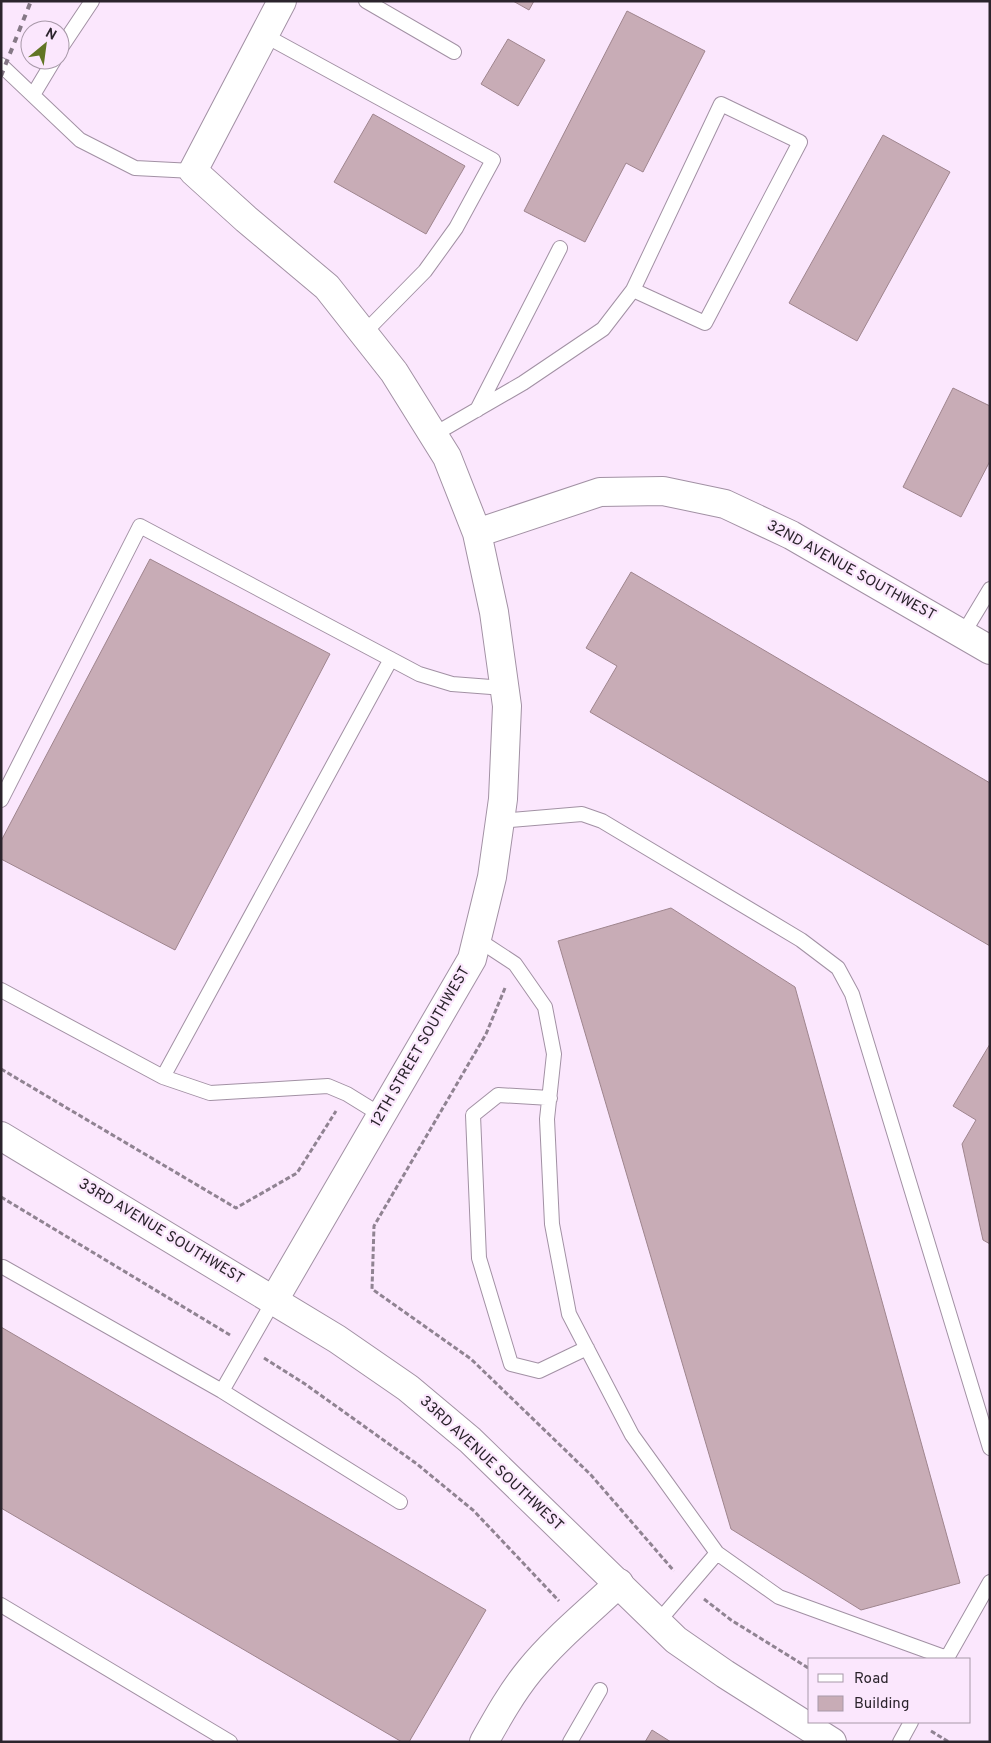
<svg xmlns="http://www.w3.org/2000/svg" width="991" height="1743" font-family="Overpass,sans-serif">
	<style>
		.building { fill: #c8acb6; stroke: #9f858e }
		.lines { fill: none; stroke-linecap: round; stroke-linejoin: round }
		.lane-casing { stroke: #a291a4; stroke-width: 16 }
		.street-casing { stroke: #a291a4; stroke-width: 30 }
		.secondary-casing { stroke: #a291a4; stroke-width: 30 }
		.path { stroke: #908392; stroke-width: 3; stroke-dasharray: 5 2.5; stroke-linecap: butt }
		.lane { stroke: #fff; stroke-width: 14 }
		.street { stroke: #fff; stroke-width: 28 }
		.secondary { stroke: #fff; stroke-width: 28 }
		.rail { stroke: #857886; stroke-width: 4; stroke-dasharray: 6 6; stroke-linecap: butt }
		.labels { text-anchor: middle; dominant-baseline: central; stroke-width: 4.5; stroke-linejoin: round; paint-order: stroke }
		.street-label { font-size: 15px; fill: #2b242c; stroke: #fbe7fd }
	</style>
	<rect width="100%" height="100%" fill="#fbe7fd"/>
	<path class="building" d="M513,1H534L529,10Z
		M627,11L705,51L643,172L626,163L585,242L524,211Z
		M508,39L545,60L518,106L481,84Z
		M373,114L465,166L426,234L334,182Z
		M883,135L950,172L857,341L789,303Z
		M953,388L990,406V461L961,517L903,487Z
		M150,559L330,654L175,950L1,859V841Z
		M631,572L990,783V946L590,712L617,666L586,648Z
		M671,908L795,987L960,1583L861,1610L731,1529L558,941Z
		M990,1044V1244L983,1240L962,1144L976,1120L953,1106Z
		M1,1327L486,1610L409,1742H402L1,1508Z
		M652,1730L671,1742H645Z"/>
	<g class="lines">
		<g class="lane-casing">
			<path id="lane" d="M366,1L454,52
				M264,35L493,160L456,228L425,271L364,333
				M60,49L92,1
				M1,65L80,140L135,168L193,171
				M33,95L54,60
				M477,410L560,248
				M433,435L523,383L603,329L633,290L721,104L800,142L705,323L633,290
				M963,634L990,589
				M1,800L140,526L419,674L452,684L504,688
				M500,821L582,814L602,821L801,940L838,968L852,994L990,1448
				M477,939L515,964L545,1007L554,1054L547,1119L552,1224L569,1314L632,1435L717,1553L779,1597L947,1658V1659
				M1,990L163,1077
				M550,1098L498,1095L473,1115L479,1258L511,1364L539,1371L587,1348
				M381,1115L347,1094L328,1086L210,1093L163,1077L391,659
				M3,1267L222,1391L274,1300
				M222,1391L400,1502
				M1,1605L230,1742
				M658,1622L717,1553
				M947,1658L990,1582
				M570,1742L600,1690
				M900,1742L911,1722"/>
		</g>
		<g class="street-casing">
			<path id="street" d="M477,533L600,492L663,491L725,504L791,535L990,650
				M274,1300L472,959L492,877L503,799L507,706L494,612L477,533L447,457L394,372L327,287L246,219L193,171L282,1
				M484,1742C498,1717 512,1692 530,1670C556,1638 589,1612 619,1583"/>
		</g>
		<g class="secondary-casing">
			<path id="secondary" d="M1,1136L337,1339L408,1388L470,1440L676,1640L725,1674L832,1742"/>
		</g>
		<path class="path" d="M505,988L486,1034L374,1226L372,1289L471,1359L591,1475L674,1571
			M1,1069L236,1208L297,1173L336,1111
			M1,1197L230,1335
			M264,1358L305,1384L417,1464L474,1511L559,1601
			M704,1599L731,1620L810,1669
			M931,1731L949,1742"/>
		<use href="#lane" class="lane"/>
		<use href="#street" class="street"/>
		<use href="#secondary" class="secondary"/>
		<path class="rail" d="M1,76L31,1"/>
	</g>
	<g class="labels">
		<g class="street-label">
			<text transform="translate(851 571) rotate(29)">32ND AVENUE SOUTHWEST</text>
			<text transform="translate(421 1047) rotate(-60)">12TH STREET SOUTHWEST</text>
			<text transform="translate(161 1232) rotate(31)">33RD AVENUE SOUTHWEST</text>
			<text transform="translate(491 1464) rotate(43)">33RD AVENUE SOUTHWEST</text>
		</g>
	</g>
	<rect width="991" height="1743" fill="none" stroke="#2b242c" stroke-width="5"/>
	<rect x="808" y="1658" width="162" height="65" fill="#fbe7fd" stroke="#a899a9"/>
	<rect x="818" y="1674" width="25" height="8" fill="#ffffff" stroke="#a899a9"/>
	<text x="854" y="1683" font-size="15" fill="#2b242c">Road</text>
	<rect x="818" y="1696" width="25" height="15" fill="#c8acb6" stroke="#a899a9"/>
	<text x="854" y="1708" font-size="15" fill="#2b242c">Building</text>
	<g transform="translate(45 45) rotate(29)"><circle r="24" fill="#fbe7fd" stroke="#a899a9"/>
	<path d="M0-4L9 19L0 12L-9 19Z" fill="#617524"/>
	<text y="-8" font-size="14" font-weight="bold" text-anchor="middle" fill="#2b242c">N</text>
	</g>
</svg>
